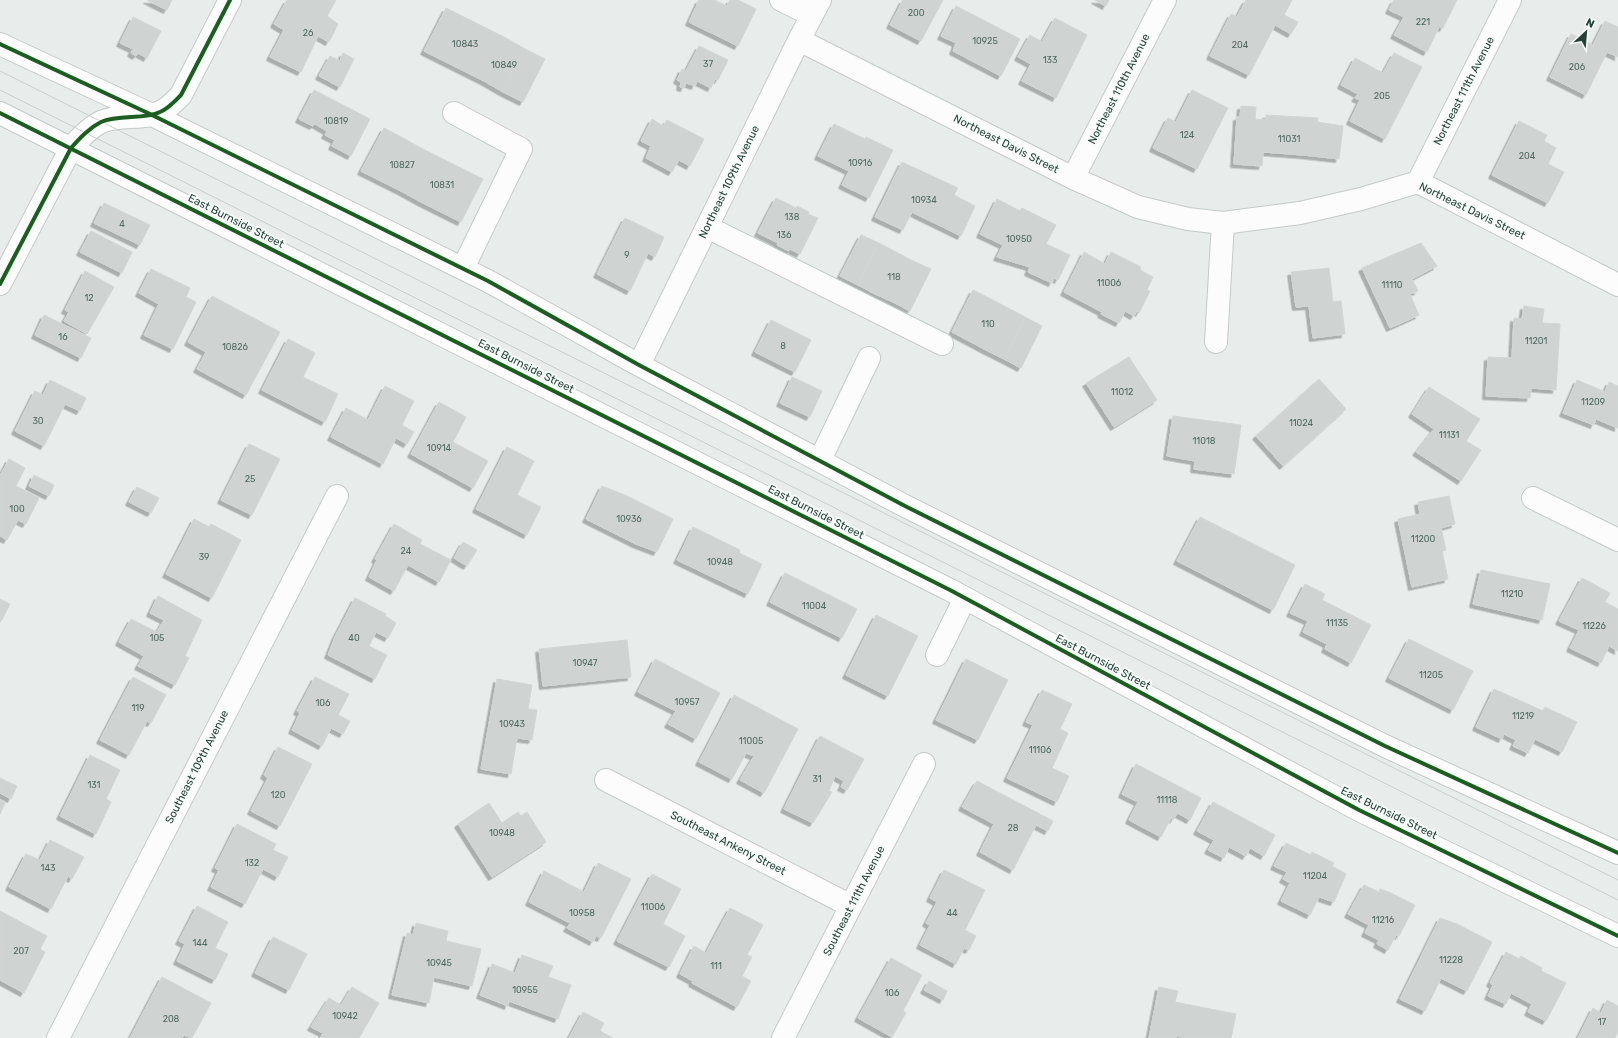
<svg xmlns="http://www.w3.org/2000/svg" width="1618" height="1038" font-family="Rubik,sans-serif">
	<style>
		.building { fill: #cfd4d2; stroke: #d1d6d4; filter: url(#shadow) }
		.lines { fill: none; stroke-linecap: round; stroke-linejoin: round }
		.minor-casing { stroke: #c5cac8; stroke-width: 24 }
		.minor { stroke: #fcfcfc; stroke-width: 22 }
		.tram { stroke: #c9cdcc; stroke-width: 1 }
		.cycleway-casing { stroke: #f7fbf9; stroke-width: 6 }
		.cycleway { stroke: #1b5e20; stroke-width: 4 }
		.labels { text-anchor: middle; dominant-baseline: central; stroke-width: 4; stroke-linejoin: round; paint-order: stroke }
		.number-label { font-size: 9px; fill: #506761 }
		.street-label { font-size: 11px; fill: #24423a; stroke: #f7fbf9 }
	</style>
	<defs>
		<filter id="shadow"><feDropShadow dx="-3.5" dy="3.5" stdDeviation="0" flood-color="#0004"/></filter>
	</defs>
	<rect width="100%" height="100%" fill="#e8edeb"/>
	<path class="building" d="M147,0H172L167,10Z
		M287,0H336L327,16L338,24L329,42L318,36L301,72L270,57L284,30L274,24Z
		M699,0H714L727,6L730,0H738L756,9L738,46L689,22Z
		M903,0H943L921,41L890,25Z
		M1095,0H1109L1106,6Z
		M1246,0H1292L1284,15L1298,22L1291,34L1275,25L1249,75L1210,56L1231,14L1237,17Z
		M1394,0H1457L1443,28L1439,27L1427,52L1394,35L1404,17L1389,10Z
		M956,6L1020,39L1001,76L953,51L956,43L941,36Z
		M446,8L466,18L444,61L424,51Z
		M133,17L161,31L147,58L138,53L136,56L131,53L133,49L120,43Z
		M466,18L486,28L464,71L444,61Z
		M1055,18L1087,35L1056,98L1022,81L1031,64L1018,57L1030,35L1042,42Z
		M1605,21L1618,27V57L1607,52L1586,95L1550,77L1571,34L1593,45Z
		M486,28L506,38L484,81L464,71Z
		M506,38L525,49L503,92L484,81Z
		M699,46L728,60L718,80L715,79L711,88L697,81L695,86L686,83L684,88L680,87L681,82L677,80L682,69L686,71Z
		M525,49L545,59L523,102L503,92Z
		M343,53L354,59L340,87L319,76L330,56L340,61Z
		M1394,53L1422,67L1385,139L1350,121L1360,100L1355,98L1358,94L1341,85L1355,58L1383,73Z
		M314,90L370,119L351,156L332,146L335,140L325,135L327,131L315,124L313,126L299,119Z
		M1192,90L1228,108L1197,169L1153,148L1168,118L1176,122Z
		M1241,106L1256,107L1255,119L1266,120V115L1318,118L1317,122L1343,126L1339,159L1303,155L1263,152L1262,166L1234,164L1237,117H1240Z
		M652,119L663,126L667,120L704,139L690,166L679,160L672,172L646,158L651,146L641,141Z
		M1519,121L1547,135L1544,141L1556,148L1548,164L1564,172L1548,203L1492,175Z
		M834,124L865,139L866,137L893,150L869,198L842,185L849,171L818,156Z
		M384,128L403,138L381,181L361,171Z
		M403,138L423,149L401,191L381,181Z
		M423,149L443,159L421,202L401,191Z
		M443,159L463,169L441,212L421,202Z
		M902,162L958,188L954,195L975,206L961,236L912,212L903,230L875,217Z
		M463,169L483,179L461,222L441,212Z
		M776,198L796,208L797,206L809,212L808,214L818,218L809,236L767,215Z
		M997,199L1020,211L1022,208L1056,225L1046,244L1070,255L1058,280L1054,278L1052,283L1028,272L1030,267L997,257L1003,245L980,234Z
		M104,203L150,225L140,245L94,223Z
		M767,215L809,236L800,254L790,249L789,251L777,245L778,243L758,233Z
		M625,218L664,237L655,257L648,253L630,291L597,274Z
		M91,231L132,252L122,273L80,252Z
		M861,235L879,243L858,285L840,276Z
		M879,243L896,252L875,294L858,285Z
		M1421,243L1437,266L1412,279L1418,291L1410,294L1419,315L1390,328L1362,268Z
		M896,252L913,261L893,302L875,294Z
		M1084,252L1105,264L1111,252L1141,267L1140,270L1153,277L1147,290L1150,291L1139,313L1137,311L1134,316L1125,311L1119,323L1101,314L1102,312L1064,292Z
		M913,261L931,269L910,311L893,302Z
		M1329,268L1333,302L1341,301L1345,334L1313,338L1309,306L1296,307L1291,272Z
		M151,269L190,288L186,297L196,302L173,349L144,335L159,304L139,293Z
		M85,271L114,287L87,334L64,321L69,312L65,310Z
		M973,290L991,299L969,341L952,332Z
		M212,296L280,332L246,395L197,369L206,352L188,342Z
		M991,299L1008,308L986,350L969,341Z
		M1524,306L1544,309L1542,323L1560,324L1556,390L1531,388L1530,398L1486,396L1488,357L1512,358L1514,318L1522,319Z
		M1008,308L1025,317L1004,359L986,350Z
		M44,315L91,338L81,358L35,335Z
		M1025,317L1042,326L1021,368L1004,359Z
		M771,320L811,340L795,372L755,352Z
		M288,339L315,353L303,377L338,394L325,422L262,390Z
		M1129,357L1157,400L1114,427L1086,383Z
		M792,377L822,391L810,417L780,403Z
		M1319,379L1346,409L1283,466L1256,436Z
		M50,380L86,398L80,411L65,404L44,446L15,431L35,391L43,395Z
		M1577,380L1605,392L1609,382L1618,386V428L1596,419L1594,425L1563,413Z
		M385,386L414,401L402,425L414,432L407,444L396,438L383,464L331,437L346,408L368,420Z
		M1429,387L1480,419L1466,441L1481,450L1461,481L1416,452L1434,429L1412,414Z
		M439,402L466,417L453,442L488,461L473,488L411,454Z
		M1173,416L1241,425L1234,474L1194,469L1195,461L1167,456Z
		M249,444L280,459L252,515L221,500Z
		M507,447L534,461L517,495L541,507L527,535L476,509Z
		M9,459L25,468L16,486L39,498L26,524L18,520L7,540L0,536V476Z
		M34,475L54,485L49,496L29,486Z
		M602,486L625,495L673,519L657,552L636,544L586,519Z
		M137,487L159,498L151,513L129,502Z
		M1449,496L1455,524L1441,528L1446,550L1442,551L1448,579L1412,587L1398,519L1420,514L1418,502Z
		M1200,517L1295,565L1273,610L1177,561Z
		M194,519L209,527L211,524L241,540L212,598L166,574Z
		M394,524L422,540L420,544L451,560L439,582L408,565L394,591L369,577L377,560L375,559Z
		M693,527L740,550L739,553L762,564L748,594L677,560Z
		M463,542L477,550L467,566L454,558Z
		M1481,570L1550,584L1542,620L1473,604Z
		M785,573L857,609L842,638L770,602Z
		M1582,578L1610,593L1605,602L1618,609V651L1609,646L1601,663L1570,648L1579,630L1559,621Z
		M1305,584L1325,594L1322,600L1371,625L1351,663L1325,649L1327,644L1303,632L1308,621L1290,613Z
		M158,596L202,620L185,656L189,658L175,685L138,666L144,656L119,642L131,619L157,632L164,620L150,613Z
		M355,598L386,614L385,616L396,623L388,638L376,632L369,646L387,655L375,679L328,655L335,637Z
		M0,599L10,604L2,620L0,619Z
		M876,615L918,636L888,696L846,675Z
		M1409,639L1473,671L1453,710L1389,678Z
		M627,640L631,677L543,686L539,649Z
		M655,659L720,693L696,739L668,724L676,711L638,692Z
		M966,659L1008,680L978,740L936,720Z
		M133,677L166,695L151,723L147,721L129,755L100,740Z
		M315,677L349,694L338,715L350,721L343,734L331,728L322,746L292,730L300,713L297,711Z
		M497,679L532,685L528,709L537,710L532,740L517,738L511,774L481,769Z
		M1494,689L1543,711L1545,707L1577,722L1562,752L1535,739L1528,753L1513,746L1516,740L1504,734L1502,739L1476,727Z
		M1042,690L1072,704L1060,729L1068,733L1052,768L1069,776L1057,802L1007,778L1033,725L1026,722Z
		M734,695L798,729L764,793L740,780L754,756L746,753L732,779L699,762Z
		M820,736L864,759L847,790L841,787L844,781L835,776L829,791L832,792L813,823L784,809Z
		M278,747L312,764L280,826L251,811L268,778L264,775Z
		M90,755L120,770L106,799L111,802L96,834L60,816Z
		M1136,764L1201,798L1190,820L1177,813L1173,820L1171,818L1161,837L1129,820L1138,802L1122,794Z
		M0,778L17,786L11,799L0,793Z
		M977,781L1053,821L1048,831L1036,825L1013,870L980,852L994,824L962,807Z
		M0,800L5,803L0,814Z
		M1213,802L1275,835L1264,856L1250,848L1246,856L1229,847L1224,858L1208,850L1214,840L1197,831Z
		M489,803L502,823L518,812L521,816L527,812L546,842L492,877L458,824Z
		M237,824L276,844L273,850L288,857L278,877L263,869L245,904L211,887L219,870L215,868Z
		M50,840L84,857L72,879L68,876L51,909L9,887L26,854L40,860Z
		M1286,843L1311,855L1312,852L1334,863L1332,866L1346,874L1334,902L1319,897L1310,915L1281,901L1290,883L1283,879L1287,872L1274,866Z
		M598,863L631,879L601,938L596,936L593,942L567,928L570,923L529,902L544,871L584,892Z
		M944,870L985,890L965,930L976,936L969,950L964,948L956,964L920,945L930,925L926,923L937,902L930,898Z
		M652,874L681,889L663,924L685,936L669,967L617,941Z
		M1364,885L1379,892L1380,889L1391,893L1415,905L1399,936L1396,935L1388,950L1377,944L1379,940L1365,933L1369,925L1348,914Z
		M197,906L228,922L215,948L228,954L215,980L177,961L185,944L179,941Z
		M730,908L763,925L747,955L752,957L742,976L751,981L737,1007L692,983L693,981L680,974L694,946L706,953Z
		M0,911L47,936L40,949L45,952L24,993L0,980Z
		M1440,918L1457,924L1492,942L1467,991L1441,978L1425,1011L1400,999Z
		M416,923L448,931L446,941L481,949L472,986L434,977L429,1003L392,995L407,933L413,935Z
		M273,937L307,954L289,990L255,973Z
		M1506,952L1519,959L1521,956L1542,968L1541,971L1566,983L1546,1021L1528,1012L1532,1004L1511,993L1506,1004L1488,996L1493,985L1490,983Z
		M522,955L553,966L548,977L571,985L558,1019L509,1001L508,1006L480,995L492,964L515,973Z
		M891,958L922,975L903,1011L906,1013L892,1037L858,1018Z
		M162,977L211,1003L192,1038L184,1035L182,1038H130Z
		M929,981L947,991L943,1000L924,990Z
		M352,987L379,1003L359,1038H320L323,1033L311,1027L329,998L341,1005Z
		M1159,987L1178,991L1175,1002L1236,1014L1231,1038H1187L1176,1036V1038H1149Z
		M1607,1000L1618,1006V1032L1615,1038H1578L1593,1008L1601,1013Z
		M583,1012L604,1023L600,1031L613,1038H569Z"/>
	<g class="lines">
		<g class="minor-casing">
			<path id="minor" d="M781,0L812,15
				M799,40L1073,178L1138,207L1188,219L1223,223L1300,213L1361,199L1418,182L1618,285
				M0,44L150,114L488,281L639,365L905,506L1385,746L1618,853
				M0,113L950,590L1359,810L1618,936
				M454,113L521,149L463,268
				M1073,178L1165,0
				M1418,182L1510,0
				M707,227L942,344
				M0,284L71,148C80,138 89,128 101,122C119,114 144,120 160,112C168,109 175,101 181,95L230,0
				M1216,342L1223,223
				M639,365L799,40L820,0
				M820,460L869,358
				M1533,498L1618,540
				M937,655L965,598
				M606,780L851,906
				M58,1038L337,496
				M783,1038L924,764"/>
		</g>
		<use href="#minor" class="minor"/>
		<path class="tram" d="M0,71L1618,880
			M0,90L1618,900"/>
		<g class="cycleway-casing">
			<path id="cycleway" d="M0,44L150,114L488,281L639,365L905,506L1385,746L1618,853
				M0,113L950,590L1359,810L1618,936
				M0,284L71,148C80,138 89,128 101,122C119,114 144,120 160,112C168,109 175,101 181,95L230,0"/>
		</g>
		<use href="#cycleway" class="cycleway"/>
	</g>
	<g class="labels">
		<g class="number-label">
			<text x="916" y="13">200</text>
			<text x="1423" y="22">221</text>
			<text x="308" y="33">26</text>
			<text x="985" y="41">10925</text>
			<text x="465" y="44">10843</text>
			<text x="1240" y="45">204</text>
			<text x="1050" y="60">133</text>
			<text x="708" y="64">37</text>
			<text x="504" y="65">10849</text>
			<text x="1577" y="67">206</text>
			<text x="1382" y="96">205</text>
			<text x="336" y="121">10819</text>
			<text x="1187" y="135">124</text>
			<text x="1289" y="139">11031</text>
			<text x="1527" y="156">204</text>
			<text x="860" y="163">10916</text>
			<text x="402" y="165">10827</text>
			<text x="442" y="185">10831</text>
			<text x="924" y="200">10934</text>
			<text x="792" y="217">138</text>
			<text x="122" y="224">4</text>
			<text x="784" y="235">136</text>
			<text x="1019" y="239">10950</text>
			<text x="627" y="255">9</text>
			<text x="894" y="277">118</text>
			<text x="1109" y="283">11006</text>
			<text x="1392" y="285">11110</text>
			<text x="89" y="298">12</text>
			<text x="988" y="324">110</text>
			<text x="63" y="337">16</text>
			<text x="1536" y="341">11201</text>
			<text x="783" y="346">8</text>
			<text x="235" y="347">10826</text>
			<text x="1122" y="392">11012</text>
			<text x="1593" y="402">11209</text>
			<text x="38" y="421">30</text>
			<text x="1301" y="423">11024</text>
			<text x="1449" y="435">11131</text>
			<text x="1204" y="441">11018</text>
			<text x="439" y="448">10914</text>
			<text x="250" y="479">25</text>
			<text x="17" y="509">100</text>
			<text x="629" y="519">10936</text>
			<text x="1423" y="539">11200</text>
			<text x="406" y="551">24</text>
			<text x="204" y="557">39</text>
			<text x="720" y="562">10948</text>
			<text x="1512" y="594">11210</text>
			<text x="814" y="606">11004</text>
			<text x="1337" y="623">11135</text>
			<text x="1594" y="626">11226</text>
			<text x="157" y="638">105</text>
			<text x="354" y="638">40</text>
			<text x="585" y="663">10947</text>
			<text x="1431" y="675">11205</text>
			<text x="687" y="702">10957</text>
			<text x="323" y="703">106</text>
			<text x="138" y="708">119</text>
			<text x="1523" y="716">11219</text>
			<text x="512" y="724">10943</text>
			<text x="751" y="741">11005</text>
			<text x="1040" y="750">11106</text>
			<text x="817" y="779">31</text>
			<text x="94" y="785">131</text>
			<text x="278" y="795">120</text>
			<text x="1167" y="800">11118</text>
			<text x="1013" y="828">28</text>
			<text x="502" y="833">10948</text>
			<text x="252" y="863">132</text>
			<text x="48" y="868">143</text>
			<text x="1315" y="876">11204</text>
			<text x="653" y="907">11006</text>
			<text x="582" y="913">10958</text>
			<text x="952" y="913">44</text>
			<text x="1383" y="920">11216</text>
			<text x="200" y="943">144</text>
			<text x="21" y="951">207</text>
			<text x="1451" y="960">11228</text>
			<text x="439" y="963">10945</text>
			<text x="716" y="966">111</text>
			<text x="525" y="990">10955</text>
			<text x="892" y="993">106</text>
			<text x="345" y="1016">10942</text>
			<text x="171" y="1019">208</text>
			<text x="1602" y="1022">17</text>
		</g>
		<g class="street-label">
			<text transform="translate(1119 89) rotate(-63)">Northeast 110th Avenue</text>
			<text transform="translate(1464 91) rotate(-63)">Northeast 111th Avenue</text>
			<text transform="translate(1006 144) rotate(27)">Northeast Davis Street</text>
			<text transform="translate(729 182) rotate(-64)">Northeast 109th Avenue</text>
			<text transform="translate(1472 211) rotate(26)">Northeast Davis Street</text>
			<text transform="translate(236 221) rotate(27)">East Burnside Street</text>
			<text transform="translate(526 366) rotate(27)">East Burnside Street</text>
			<text transform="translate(816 512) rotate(27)">East Burnside Street</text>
			<text transform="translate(1103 662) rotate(28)">East Burnside Street</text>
			<text transform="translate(197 767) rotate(-63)">Southeast 109th Avenue</text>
			<text transform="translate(1389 813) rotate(26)">East Burnside Street</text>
			<text transform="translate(728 843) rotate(27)">Southeast Ankeny Street</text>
			<text transform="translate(854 901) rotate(-63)">Southeast 111th Avenue</text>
		</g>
	</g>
	<g transform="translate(1586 32) rotate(26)" stroke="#f7fbf9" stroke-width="3" paint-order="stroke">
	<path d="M0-3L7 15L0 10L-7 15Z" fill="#24423a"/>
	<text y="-6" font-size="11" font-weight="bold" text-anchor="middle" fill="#24423a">N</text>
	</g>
</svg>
